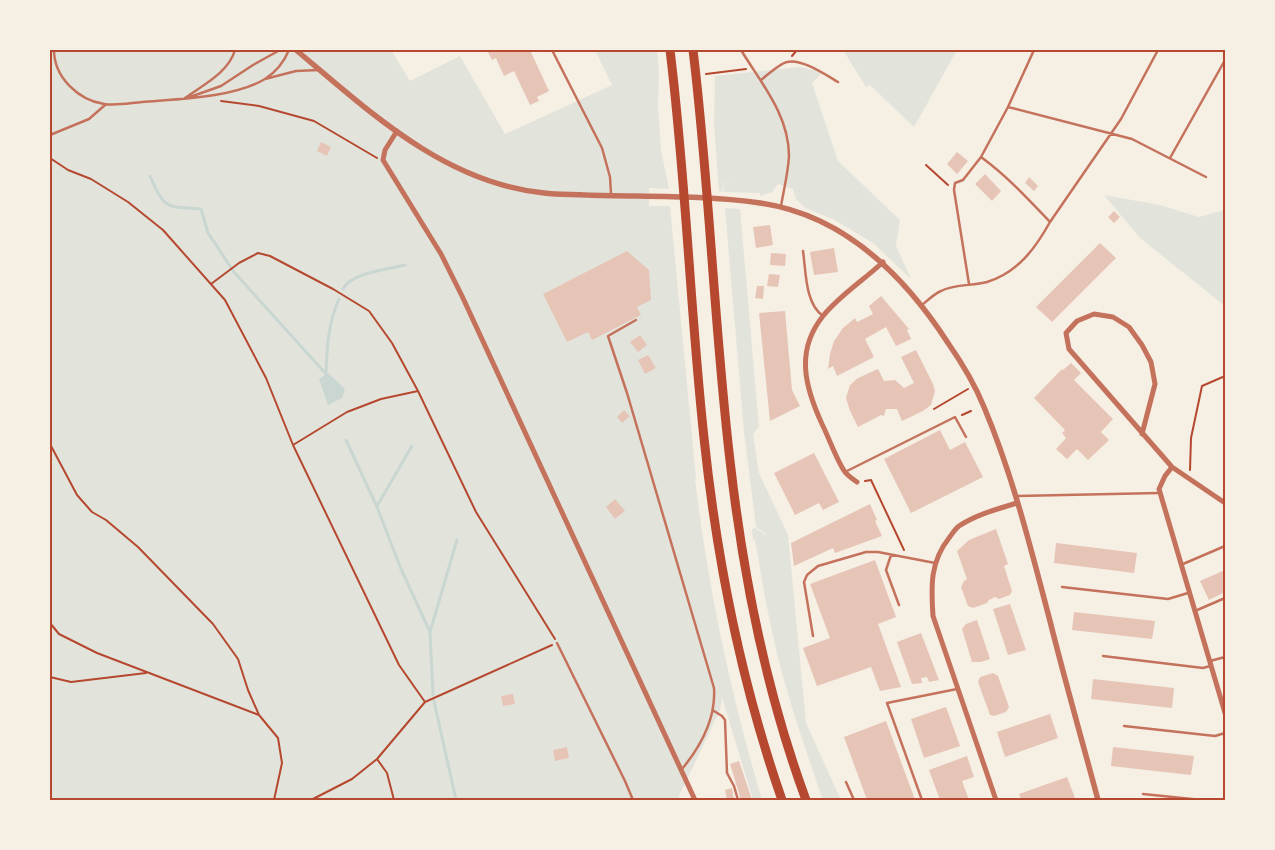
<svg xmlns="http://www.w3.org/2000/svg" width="1275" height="850" font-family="Commissioner,sans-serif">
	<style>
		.green { fill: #e2e4dc }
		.water { fill: #c9d6d2 }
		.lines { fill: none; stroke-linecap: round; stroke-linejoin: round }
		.stream { stroke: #c9d6d2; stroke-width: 3 }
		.building { fill: #e6c5b7 }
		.path { stroke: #b5482f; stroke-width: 2 }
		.service { stroke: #c5725c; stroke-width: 2.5 }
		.minor { stroke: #c5725c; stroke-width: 5 }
		.tertiary { stroke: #c5725c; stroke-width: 5.5 }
		.motorway { stroke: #b5482f; stroke-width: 9 }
		.neatline { fill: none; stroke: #b5482f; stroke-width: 2 }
	</style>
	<rect width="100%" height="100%" fill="#f6efe4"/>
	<path class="green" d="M50,50H391L410,81L460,56L505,134L612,85L595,50H657L659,73L658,105L661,150L669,189L649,188V206H670L696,478L695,479C708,588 731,695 762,800H753L722,697L720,710L679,796L680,800H50Z
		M843,50H957L914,127L870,85L866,87Z
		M800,67L823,72L812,83L838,161L900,220L896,246L911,279L873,243L833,219L805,208L796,199L793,189L778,184L772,192L760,196V193L724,192L723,186L731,177L722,186L723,192L719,191L714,125L715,76Z
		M1104,195L1160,205L1199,217L1225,210V306L1140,238Z
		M725,208L740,209L759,427L753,434L759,473L788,535L806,723L841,800H823C809,760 795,720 784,680C771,634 763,587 755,540H753L752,529L755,528L765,535L766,534L756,527L744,432Z"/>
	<path class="water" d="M328,373L345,389L342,398L328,405L319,379Z"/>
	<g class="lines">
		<path class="stream" d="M150,176C165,210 165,206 201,209L208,233L234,272L326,374L327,378
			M343,289C350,273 389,269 405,265
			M326,373C327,347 328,324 339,299
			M346,440L377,507L401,569L430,632L433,695
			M377,506L412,446
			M430,632L457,540
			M434,701L456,800"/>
	</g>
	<path class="building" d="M487,50H530L549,91L537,97L539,101L530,105L514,71L504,76L496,58L492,60Z
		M321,142L331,147L327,156L317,151Z
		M957,152L968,161L957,174L947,164Z
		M985,174L1001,191L992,201L975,184Z
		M1029,177L1038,186L1034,191L1025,183Z
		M1114,211L1120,217L1114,223L1108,217Z
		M770,225L773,245L756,248L753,227Z
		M1100,243L1116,258L1052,322L1036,307Z
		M834,248L838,272L814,275L810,252Z
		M627,251L649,270L651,300L637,307L641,315L592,340L588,332L567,342L543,294Z
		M771,253L786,254L785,266L770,265Z
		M769,274L780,275L778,287L767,286Z
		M757,286H764L763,299L755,298Z
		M881,296L909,329L907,330L911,339L896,346L886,327L865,339L874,357L837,376L833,366L828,369L830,354L834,341L843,328L855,318L857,322L873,314L869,306Z
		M785,311L792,390L800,406L770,421L759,313Z
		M640,335L647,345L638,352L630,342Z
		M916,350L933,384L935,391L931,405L923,411L902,421L897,409H886L884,416L881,415L858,427L850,411L846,398L850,385L858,378L878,369L884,381L895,380L904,388L914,383L901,357Z
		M648,355L656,368L645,374L638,360Z
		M1071,363L1081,373L1074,380L1113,419L1101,432L1109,440L1088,460L1077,449L1067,459L1056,449L1066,438L1062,433L1065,430L1034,398L1062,369L1063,370Z
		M624,410L630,416L622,423L617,417Z
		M940,430L950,450L965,442L983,477L911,513L884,459Z
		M814,453L839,502L823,510L819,503L795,515L774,473Z
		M615,499L625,511L615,519L606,507Z
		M870,504L877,520L875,521L882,536L835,553L833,548L794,566L791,543Z
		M996,529L1008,564L1004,566L1012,591L1010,595L999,599L995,597L989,600L987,603L973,608L968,606L961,587L964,581L967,579L957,551L969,540Z
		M1056,543L1137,553L1134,573L1054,563Z
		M875,560L896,617L878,624L901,687L880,691L871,667L817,686L803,648L830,638L810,584Z
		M1225,570V592L1209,600L1200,581Z
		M1010,604L1026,650L1008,655L993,609Z
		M1074,612L1155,621L1152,639L1072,630Z
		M977,620L990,659L981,662H972L962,629L966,624Z
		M921,633L939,680L929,682L927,677L921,678L922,683L912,684L897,642Z
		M993,673L998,676L1009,707L1006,712L994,716L990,715L978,682L980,677Z
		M1093,679L1174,688L1172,708L1091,699Z
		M513,694L515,704L503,706L501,696Z
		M946,707L960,746L924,758L911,719Z
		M1050,714L1058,738L1005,757L997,732Z
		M886,721L914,797L915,800H867L844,737Z
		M567,747L569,758L555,761L553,750Z
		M1113,747L1194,756L1191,775L1111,766Z
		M967,756L974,777L962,781L969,800H940L929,770Z
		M739,761L752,800H741L730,764Z
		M1067,777L1075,798L1069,800H1021L1019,794Z
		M732,788L734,800H727L725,790Z"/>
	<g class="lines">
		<path class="path" d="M792,56L797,50
			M706,74L746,69
			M221,101L259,106L314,121L377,158
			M50,158L68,170L91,179L128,202L163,230L225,300L266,378L293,445L399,665L425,702
			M926,165L948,185
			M211,284L239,263L258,253L270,256L333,289L369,311L392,343L418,391L476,512L555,639
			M934,409L968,389
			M962,415L971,411
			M50,444L77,495L92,512L106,520L138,547L213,624L238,659L248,690L259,715
			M293,445L347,412L381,399L418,391
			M1190,470L1191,438L1202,386L1225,376
			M865,481L871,480L904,550
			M50,623L59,634L97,653L259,715L278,738L282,763L274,800
			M50,677L71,682L146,673
			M377,759L387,773L394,800
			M311,800L352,779L377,759L425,702L552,645"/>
		<path class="service" d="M54,50C54,77 78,100 104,104C116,106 130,103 142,102C178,99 233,98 265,79C276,72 284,62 289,50
			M552,50L602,148L610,177L611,194
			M741,50C761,83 789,115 789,156C788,173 784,189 781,206
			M265,79L296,71L319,70
			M761,80C767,75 781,63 787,62C801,58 826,75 838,82
			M190,97L221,86L253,65L280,50
			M185,98C203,85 229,72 235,50
			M1008,107L1132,139L1206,177
			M50,135L89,119L105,105
			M981,157L1008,107L1034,50
			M1170,158L1225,60
			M1050,222L1121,119L1158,50
			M803,251C806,271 805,304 823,316
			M922,305C928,300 934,294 941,291C954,284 972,286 987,282C1018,272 1035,249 1050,222C1028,199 1007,176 981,157L963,180L955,183L954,190L969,284
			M636,320L608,336L627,393L714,688C716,718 701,746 682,769
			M845,472L955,417L966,437
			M1017,496L1159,493
			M891,555L886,570L899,605
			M1183,564L1225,546
			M1062,587L1168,599L1188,593
			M1195,611L1225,598
			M813,636L804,582L807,575L818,566L866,552H878L935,563
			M557,643L625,781L633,800
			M1103,656L1203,668L1210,666
			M1210,661L1225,657
			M714,711L722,716L725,720L727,773L734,786L738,800
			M1124,726L1215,736L1225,733
			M846,782L854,800
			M1143,794L1202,800
			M922,800L887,703L957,689"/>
		<path class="minor" d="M397,131L385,150L383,160L441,254L462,296L695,800
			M1142,434L1155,384L1151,362L1142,345L1129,327L1113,317L1094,314L1077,321L1066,333L1069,349L1172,467L1225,503
			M1172,467L1165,476L1159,489L1225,713
			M857,482C853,479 848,476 845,472C837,461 829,438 822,424C805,387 795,351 823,316C840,295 864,280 883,262
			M996,800L933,616C931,586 930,562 949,538C952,534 955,529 959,526C977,514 998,509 1017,503"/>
		<path class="tertiary" d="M296,50C369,111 444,183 544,193C558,195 573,194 587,195C645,197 703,195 760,203C844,215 904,275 948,343C962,363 975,385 984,407C1013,476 1031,549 1050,621C1065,681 1082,740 1098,800"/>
		<path class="motorway" d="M670,50C686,179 690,309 704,438C717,562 741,682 782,800
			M693,50C710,189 714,330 731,469C744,581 767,694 806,800"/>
	</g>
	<rect width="1275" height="850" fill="none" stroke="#f6efe4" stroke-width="102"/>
	<rect x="51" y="51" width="1173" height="748" class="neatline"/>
</svg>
